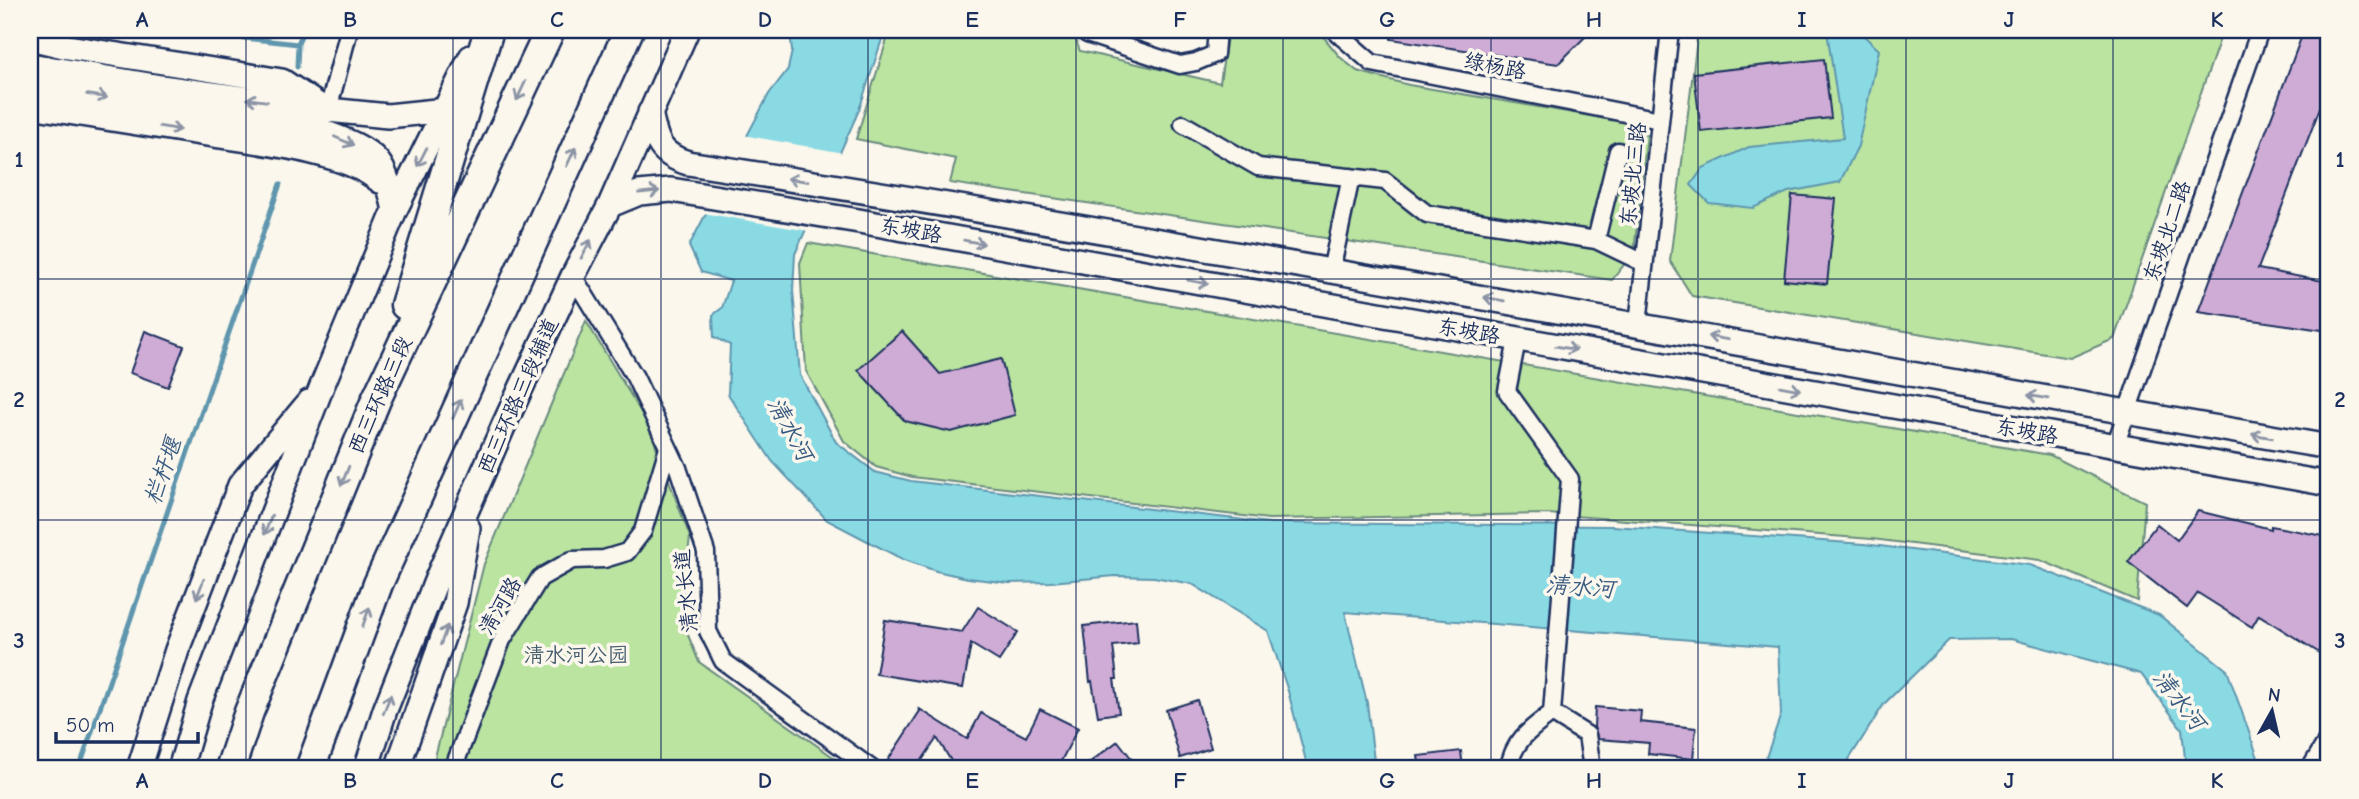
<svg xmlns="http://www.w3.org/2000/svg" width="2359" height="799" font-family="'Comic Neue','LXGW WenKai TC',sans-serif">
	<style>
		.green { fill: #bae4a0; stroke: #6a8a7f; stroke-width: 2 }
		.water { fill: #8adae4; stroke: #5e96ae; stroke-width: 2 }
		.pier { fill: #fbf7ec }
		.lines { fill: none; stroke-linecap: round; stroke-linejoin: round }
		.stream { stroke: #5e96ae; stroke-width: 5 }
		.building { fill: #cfacd5; stroke: #1b2f5e; stroke-width: 2 }
		.street-casing { stroke: #1b2f5e; stroke-width: 21 }
		.secondary-casing { stroke: #1b2f5e; stroke-width: 28 }
		.highway-casing { stroke: #1b2f5e; stroke-width: 33 }
		.street { stroke: #fbf7ec; stroke-width: 16 }
		.secondary { stroke: #fbf7ec; stroke-width: 23 }
		.highway { stroke: #fbf7ec; stroke-width: 28 }
		.oneway { stroke: #8b93a5 }
		.grid { fill: none; stroke: #1b2f5e; stroke-width: 2; stroke-opacity: 0.55 }
		.labels { text-anchor: middle; dominant-baseline: central; stroke-width: 7; stroke-linejoin: round; paint-order: stroke }
		.street-label { font-size: 21px; fill: #1b2f5e; stroke: #fbf7ec }
		.park-label { font-size: 21px; fill: #435c6e; stroke: #fbf7ec }
		.water-label { font-size: 23px; font-style: italic; fill: #375a80; stroke: #fbf7ec }
		.neatline { fill: none; stroke: #1b2f5e; stroke-width: 2.5 }
		.grid-label { font-size: 23px; text-anchor: middle; font-weight: bold; fill: #1b2f5e }
	</style>
	<rect width="100%" height="100%" fill="#fbf7ec"/>
	<filter id="ink" filterUnits="userSpaceOnUse"><feTurbulence type="fractalNoise" baseFrequency=".0143" numOctaves="2"/><feDisplacementMap in="SourceGraphic" scale="14" xChannelSelector="R" yChannelSelector="G"/><feConvolveMatrix kernelMatrix="1 2 1 2 8 2 1 2 1" color-interpolation-filters="sRGB"/></filter>
	<g filter="url(#ink)">
		<path class="green" d="M890,30H1072L1080,51L1220,83L1228,30H1318L1340,57L1357,71L1409,85L1626,122L1647,136L1634,252L1612,280L950,183L956,159L856,139Z
			M1698,30H2223L2114,339L2070,358L1692,296L1670,261Z
			M808,243L2050,455L2145,502L2137,601L2040,560L1872,539L1548,514L1269,519L912,477L876,467L844,441L806,371L800,263Z
			M586,321L647,422L690,537L681,618L699,662L850,769H432L484,564Z"/>
		<path class="water" d="M790,30H885L859,110L795,254L793,290L800,375L836,442L875,472L911,481L1270,523L1613,526L1864,544L2030,565L2159,615L2227,670L2262,769H2186L2182,729L2141,674L2011,639L1949,640L1884,704L1843,769H1762L1781,714L1778,647L1345,612L1367,703L1375,769H1308L1288,691L1268,631L1192,584L1154,577L1115,576L1051,582L1009,583L968,578L936,571L902,559L827,520L772,461L728,394L730,345L714,337L713,315L722,308L731,281L701,272L689,246L769,94L788,69L792,51Z
			M1803,30H1862L1861,33L1879,50L1858,146L1840,182L1788,192L1753,208L1709,203L1691,185L1703,168L1749,147L1843,138L1827,31Z"/>
		<path class="pier" d="M743,135L844,153L809,231L703,213Z"/>
		<g class="lines">
			<path class="stream" d="M173,30L298,44L303,30
				M297,67L298,44
				M79,769L280,184"/>
		</g>
		<path class="building" d="M1391,30H1592L1558,64L1391,39Z
			M2304,30H2322L2329,32V84L2258,269L2329,282V331L2198,312Z
			M1824,59L1831,118L1701,132L1694,73Z
			M1792,195L1836,199L1827,284L1784,280Z
			M145,331L184,346L168,387L130,373Z
			M902,331L940,374L1001,359L1015,415L951,432L905,421L858,370Z
			M2198,511L2271,529V526L2329,537V659L2259,615L2252,627L2198,593L2187,608L2128,562L2157,524L2177,540Z
			M978,607L1018,632L999,661L971,644L963,688L876,674L885,620L962,632Z
			M1136,620L1138,643L1113,646L1117,679H1114L1119,713L1098,716L1092,681L1090,682L1084,626Z
			M1197,700L1211,748L1180,758L1166,710Z
			M1595,707L1641,711L1640,722L1696,728L1693,759L1648,754L1649,743L1598,739L1594,727Z
			M918,708L967,739L981,713L1026,737L1040,709L1078,728L1057,769H956L937,738L916,769H902L888,760L920,711Z
			M1118,741L1135,763L1128,769H1081Z
			M1461,751L1463,769H1420L1418,756Z"/>
		<g class="lines">
			<g class="street-casing">
				<path id="street" d="M1085,30L1087,34L1180,65L1196,62L1215,54L1217,30
					M1334,30L1372,63L1660,120
					M328,110L349,30
					M1183,124L1258,167L1385,181L1427,214L1596,240L1644,263
					M1596,240L1618,151
					M1331,271L1351,177
					M573,276L635,377L678,468L706,552L708,631L723,661L872,769
					M1638,324L1670,30
					M2115,446L2260,30
					M1552,713L1587,735L1592,769
					M453,769L502,640L540,578L572,560L604,559L627,552L643,531L668,448
					M1509,769C1512,741 1532,728 1552,713L1570,479L1507,391L1517,340"/>
			</g>
			<g class="secondary-casing">
				<path id="secondary" d="M30,38L68,47L282,81L318,105
					M30,65L161,87L328,110L388,116L446,110
					M30,84L318,130C336,137 366,146 378,162C388,175 391,195 395,210
					M30,106C86,115 143,124 200,133C250,141 342,149 380,181
					M650,112C656,140 658,154 688,163C1236,249 1782,354 2329,447
					M610,205L639,193L671,190L859,221L2329,484
					M139,769L177,650L240,485L309,402
					M180,769L200,701L322,386L395,210L471,57
					M366,769L385,710L438,576L503,427L573,276L610,205L687,30
					M397,769L455,603L468,528
					M2314,769L2329,744"/>
			</g>
			<g class="highway-casing">
				<path id="highway" d="M405,305L489,30
					M230,769L249,712L376,400L550,30
					M310,769L378,584L629,30"/>
			</g>
			<use href="#street" class="street"/>
			<use href="#secondary" class="secondary"/>
			<use href="#highway" class="highway"/>
		</g>
		<defs><path id="oneway-shaft" d="M-6 0H5M1.5-3L5.5 0L1.5 3" fill="none" stroke-width="1.6" stroke-linecap="round" stroke-linejoin="round" transform="scale(1.75)"/></defs>
		<g class="oneway">
			<use href="#oneway-shaft" transform="translate(521 91) rotate(115)"/>
			<use href="#oneway-shaft" transform="translate(97 96) rotate(9)"/>
			<use href="#oneway-shaft" transform="translate(257 100) rotate(-172)"/>
			<use href="#oneway-shaft" transform="translate(170 128) rotate(9)"/>
			<use href="#oneway-shaft" transform="translate(344 141) rotate(24)"/>
			<use href="#oneway-shaft" transform="translate(422 157) rotate(117)"/>
			<use href="#oneway-shaft" transform="translate(571 157) rotate(-65)"/>
			<use href="#oneway-shaft" transform="translate(798 180) rotate(-171)"/>
			<use href="#oneway-shaft" transform="translate(649 192) rotate(-6)"/>
			<use href="#oneway-shaft" transform="translate(974 242) rotate(10)"/>
			<use href="#oneway-shaft" transform="translate(586 249) rotate(-62)"/>
			<use href="#oneway-shaft" transform="translate(1198 282) rotate(10)"/>
			<use href="#oneway-shaft" transform="translate(1494 299) rotate(-170)"/>
			<use href="#oneway-shaft" transform="translate(1718 338) rotate(-170)"/>
			<use href="#oneway-shaft" transform="translate(1566 348) rotate(10)"/>
			<use href="#oneway-shaft" transform="translate(1790 388) rotate(10)"/>
			<use href="#oneway-shaft" transform="translate(2038 397) rotate(-170)"/>
			<use href="#oneway-shaft" transform="translate(457 409) rotate(-66)"/>
			<use href="#oneway-shaft" transform="translate(2262 436) rotate(-170)"/>
			<use href="#oneway-shaft" transform="translate(345 476) rotate(112)"/>
			<use href="#oneway-shaft" transform="translate(268 525) rotate(111)"/>
			<use href="#oneway-shaft" transform="translate(200 589) rotate(111)"/>
			<use href="#oneway-shaft" transform="translate(366 617) rotate(-70)"/>
			<use href="#oneway-shaft" transform="translate(444 635) rotate(-70)"/>
			<use href="#oneway-shaft" transform="translate(387 704) rotate(-69)"/>
		</g>
	</g>
	<path class="grid" d="M246,30V769M453,30V769M661,30V769M868,30V769M1076,30V769M1283,30V769M1491,30V769M1698,30V769M1906,30V769M2113,30V769M30,279H2329M30,520H2329"/>
	<g class="labels">
		<g class="street-label">
			<text transform="translate(1495 66) rotate(11)">绿杨路</text>
			<text transform="translate(1633 174) rotate(-84)">东坡北三路</text>
			<text transform="translate(911 230) rotate(10)">东坡路</text>
			<text transform="translate(2167 231) rotate(-71)">东坡北二路</text>
			<text transform="translate(1469 331) rotate(10)">东坡路</text>
			<text transform="translate(380 395) rotate(-66)">西三环路三段</text>
			<text transform="translate(518 396) rotate(-66)">西三环路三段辅道</text>
			<text transform="translate(2027 431) rotate(10)">东坡路</text>
			<text transform="translate(686 591) rotate(-96)">清水长道</text>
			<text transform="translate(500 606) rotate(-60)">清河路</text>
		</g>
		<g class="park-label">
			<text x="576" y="655">清水河公园</text>
		</g>
		<g class="water-label">
			<text transform="translate(790 429) rotate(61)">清水河</text>
			<text transform="translate(163 471) rotate(-71)">栏杆堰</text>
			<text transform="translate(1580 587) rotate(4)">清水河</text>
			<text transform="translate(2179 700) rotate(52)">清水河</text>
		</g>
	</g>
	<rect width="2359" height="799" fill="none" stroke="#fbf7ec" stroke-width="77"/>
	<g transform="translate(2272 711) rotate(8)" stroke="#fbf7ec" stroke-width="5" paint-order="stroke">
	<path d="M0-5L12 26L0 18L-12 26Z" fill="#1b2f5e"/>
	<text y="-10" font-size="19" font-weight="bold" text-anchor="middle" fill="#1b2f5e">N</text>
	</g>
	<path d="M56 732v10h142v-10" fill="none" stroke="#1b2f5e" stroke-width="3.5"/>
	<text x="66" y="732" font-size="21" fill="#1b2f5e" stroke="#fbf7ec" stroke-width="5" paint-order="stroke">50 m</text>
	<rect x="38" y="38" width="2282" height="722" class="neatline"/>
	<g class="grid-label">
		<text x="142" y="27">A</text>
		<text x="350" y="27">B</text>
		<text x="557" y="27">C</text>
		<text x="765" y="27">D</text>
		<text x="972" y="27">E</text>
		<text x="1180" y="27">F</text>
		<text x="1387" y="27">G</text>
		<text x="1594" y="27">H</text>
		<text x="1802" y="27">I</text>
		<text x="2009" y="27">J</text>
		<text x="2217" y="27">K</text>
		<text x="19" y="167">1</text>
		<text x="2340" y="167">1</text>
		<text x="19" y="407">2</text>
		<text x="2340" y="407">2</text>
		<text x="19" y="648">3</text>
		<text x="2340" y="648">3</text>
		<text x="142" y="788">A</text>
		<text x="350" y="788">B</text>
		<text x="557" y="788">C</text>
		<text x="765" y="788">D</text>
		<text x="972" y="788">E</text>
		<text x="1180" y="788">F</text>
		<text x="1387" y="788">G</text>
		<text x="1594" y="788">H</text>
		<text x="1802" y="788">I</text>
		<text x="2009" y="788">J</text>
		<text x="2217" y="788">K</text>
	</g>
</svg>
